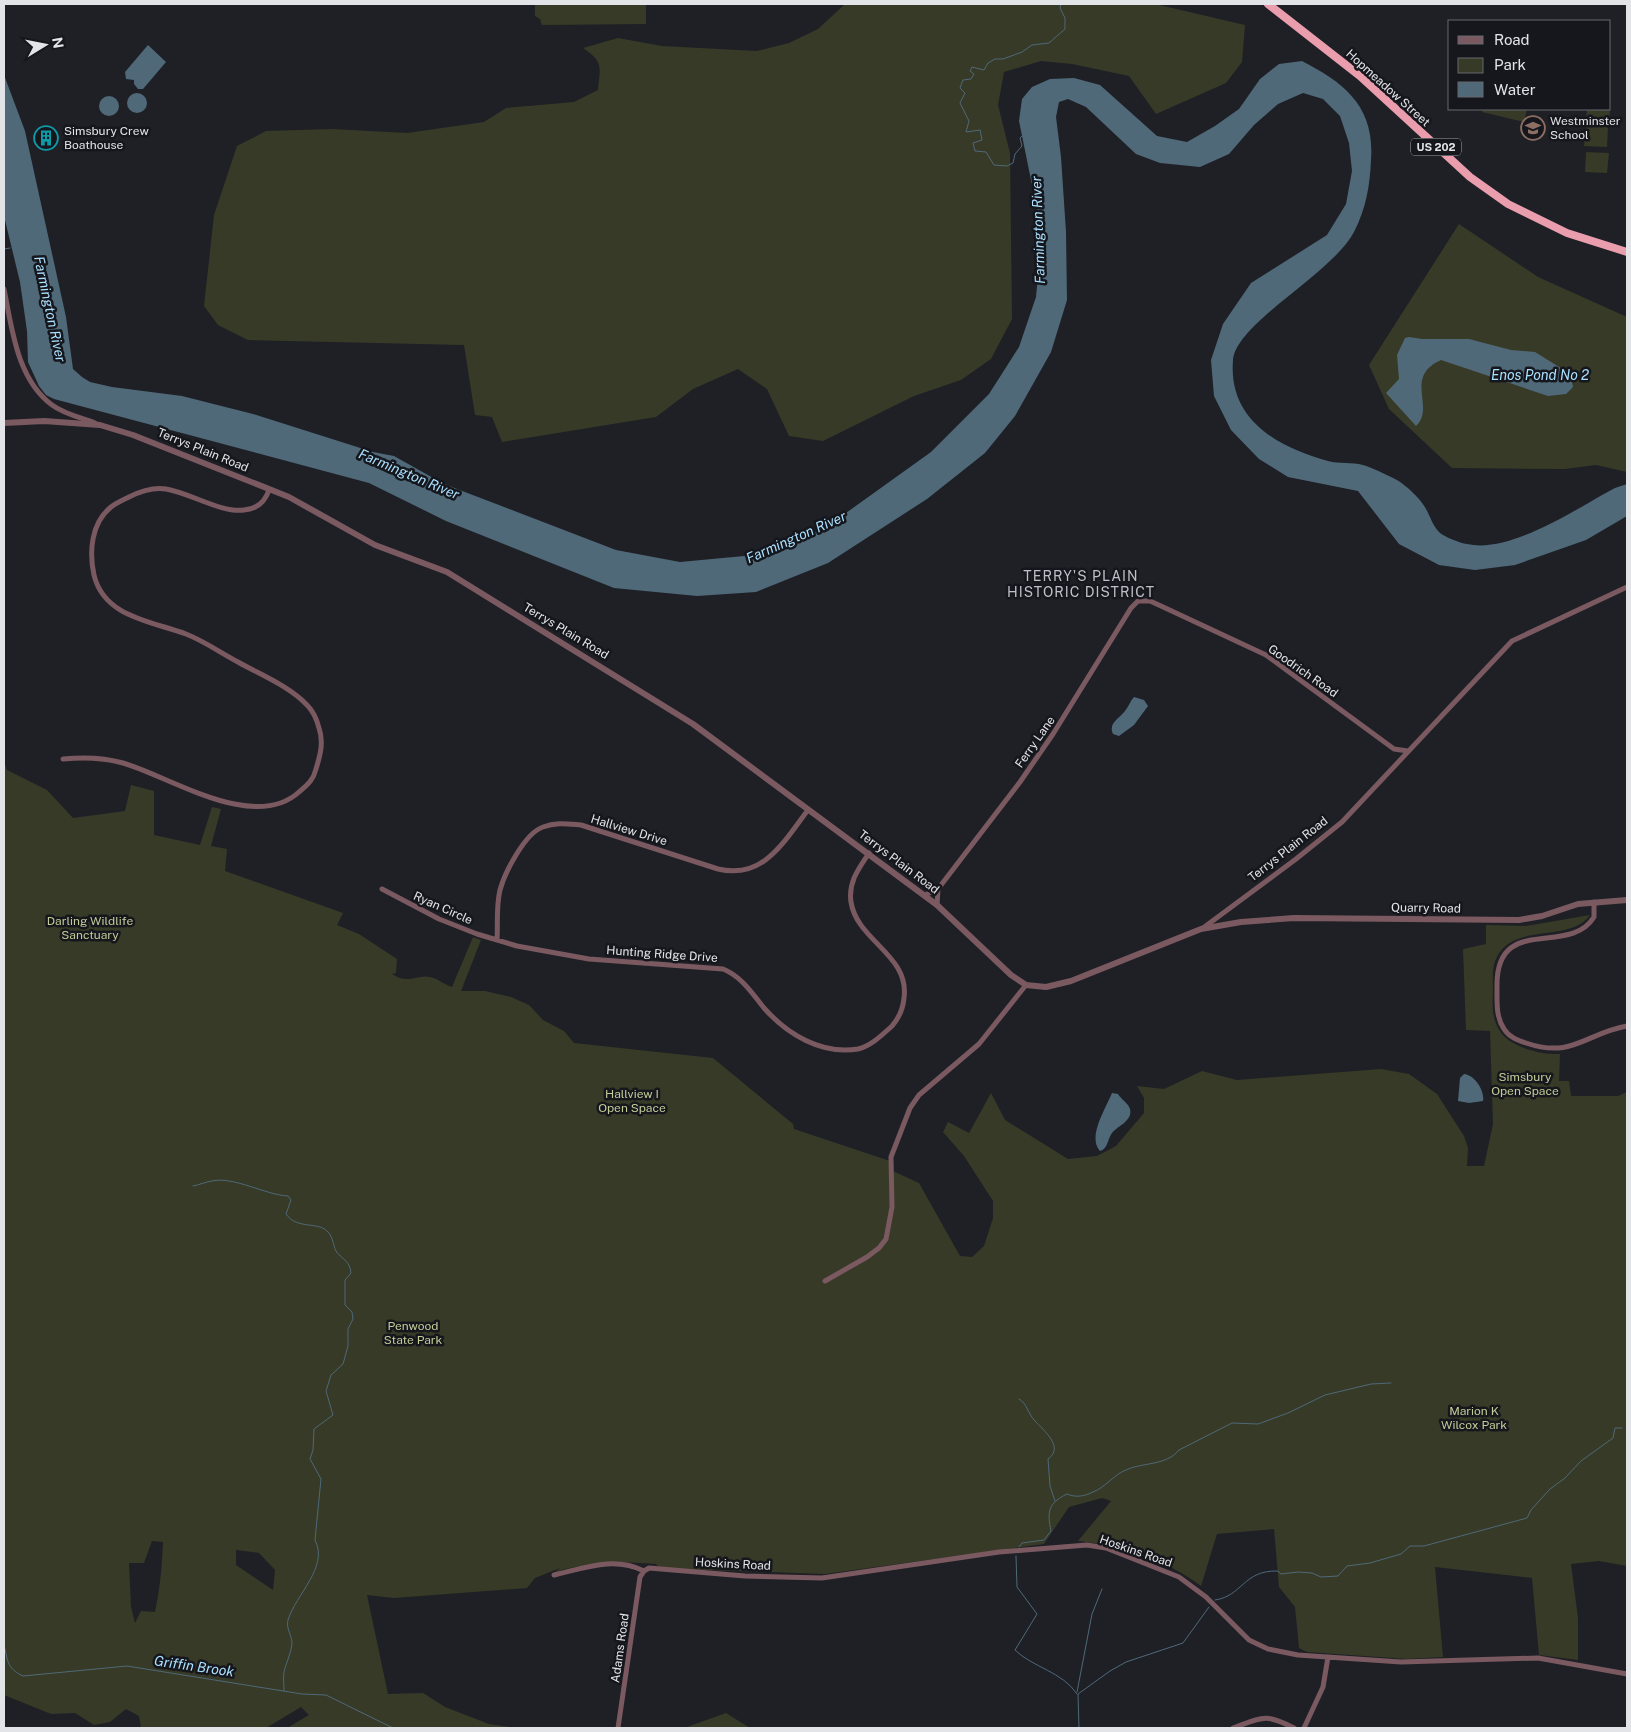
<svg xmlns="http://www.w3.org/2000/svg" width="1631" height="1732" font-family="'Public Sans',sans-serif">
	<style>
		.green { fill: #373a26; fill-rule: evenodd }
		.water { fill: #4f6979 }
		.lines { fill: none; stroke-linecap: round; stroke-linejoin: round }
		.stream { stroke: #4f6979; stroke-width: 1 }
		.minor { stroke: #7b5960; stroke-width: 5 }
		.tertiary { stroke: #7b5960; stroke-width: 6 }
		.trunk { stroke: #ea9ead; stroke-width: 8 }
		.labels { text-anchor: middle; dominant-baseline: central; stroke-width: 5; stroke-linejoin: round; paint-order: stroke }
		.shield { fill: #15171c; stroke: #a5a6ab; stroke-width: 1 }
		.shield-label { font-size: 11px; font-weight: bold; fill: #e3e4e8 }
		.street-label { font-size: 12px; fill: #e3e4e8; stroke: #15171c }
		.poi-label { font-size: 12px; fill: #e3e4e8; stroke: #15171c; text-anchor: start }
		.park-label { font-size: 12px; fill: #c3cb97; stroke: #15171c }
		.water-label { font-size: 14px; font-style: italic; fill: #aadfff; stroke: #15171c }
		.neighbourhood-label { font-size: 14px; letter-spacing: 1px; fill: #bdc0c8; stroke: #15171c }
	</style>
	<rect width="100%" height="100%" fill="#1e2026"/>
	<path class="green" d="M535,4H646V24L542,25L540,19L535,16Z
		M845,4H1155L1245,25L1242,62L1226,83L1156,114L1129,76L1072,64L1041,61L1004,72L998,105L1010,153L1012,319L991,359L961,380L914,396L823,441L789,436L767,389L738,369L693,389L656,417L502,442L492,417L475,415L464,345L248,340L218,325L204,306L214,215L237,146L266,131L332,129L407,133L484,122L506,108L574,102L598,90C600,67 604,62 583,48L618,38L662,46L757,51L789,43L818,29Z
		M1483,109H1527L1524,122L1482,112Z
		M1587,109H1610L1609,124L1586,122Z
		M1586,125L1608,127L1607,147L1584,146Z
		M1586,152L1609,153L1607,173L1585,172Z
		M1459,224L1538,277L1627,317V472L1596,465L1565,469L1452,468L1389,409L1369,365Z
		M4,762L7,770L47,790L73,818L125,811L131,785L154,791V835L200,845L212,807L221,809L211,846L227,849L225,871L343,913L337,925L359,934L397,959L396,973L392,974C409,985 417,974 430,977C437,978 445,985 452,987L473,937L481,940L461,991H485L511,997L529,1005L543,1020L564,1031L574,1043L713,1058L793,1124L794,1129L893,1162V1171L919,1183L960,1256L972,1257L984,1246L993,1218V1201L964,1156L943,1132L948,1122L969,1133L991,1093L1005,1120L1068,1159L1097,1156L1116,1146L1144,1113V1098L1137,1086L1164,1089L1202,1071L1237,1080L1381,1069L1409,1074L1437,1094L1464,1136L1468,1148L1467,1166H1484L1493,1124L1490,1031L1466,1030L1463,949L1486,944V925L1526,926L1590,915C1569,945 1506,919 1494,965C1492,974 1493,983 1493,992C1492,1009 1492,1025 1506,1038C1519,1049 1543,1055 1560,1054L1559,1081H1569L1571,1096H1618L1627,1092V1566L1599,1561L1571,1564L1578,1618V1660L1539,1655L1532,1578L1435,1567L1443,1657L1407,1659L1307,1652L1299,1648L1295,1607L1279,1587L1274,1529L1217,1534L1201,1586C1167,1560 1120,1545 1078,1541L1111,1501L1102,1498L1069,1507L1044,1544L825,1574L678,1569L659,1568L656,1564C621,1561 589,1562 555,1572L560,1568L535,1578L527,1588L394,1598L367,1595L388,1694L423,1693L445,1707L489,1724L516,1728H287L309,1715L301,1707L266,1728H141L139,1716L126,1709L110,1722L94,1725L75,1713L51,1714L4,1695ZM152,1541L163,1542C162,1566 160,1589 155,1612L141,1611L135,1623L131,1607L129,1563H144ZM236,1550L259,1553L275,1570L273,1590L236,1565Z
		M726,1713L750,1728H684Z"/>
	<path class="water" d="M148,45L166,62L143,89H138L134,84V80L126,79L125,72Z
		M1302,61C1345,83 1375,107 1371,160C1370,185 1366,209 1354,232C1333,273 1236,323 1233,360C1228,420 1278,447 1328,461C1339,464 1352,462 1363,465C1373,468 1385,474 1395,479C1405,484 1421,499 1426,509C1430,516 1433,526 1439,532C1444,537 1460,543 1467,544C1511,554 1577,508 1615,488L1627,484V516L1586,540L1515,565L1475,570L1439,565L1399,544L1358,491L1288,477L1259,459L1231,430L1214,396L1211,360L1223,324L1251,283L1327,235L1346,204L1352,171L1349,143L1340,116L1323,99L1303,93L1278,104L1254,125L1229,154L1200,167L1160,163L1136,154L1086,107L1068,99L1059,102L1056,117L1061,157L1066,232L1067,300L1051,352L1015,416L985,453L927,499L828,563L756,592L697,596L614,588L446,521L369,483L54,399L46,395L39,386L28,362L27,331L20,282L4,216V75L25,131L66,317L73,369L82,377L90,382L112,387L182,396L253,414L373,452L394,456L444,484L616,550L680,562L755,555L795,543L832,523L931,452L989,394L1019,347L1036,297L1042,234L1019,121L1022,99L1032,87L1050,79L1074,78L1100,85L1157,136L1187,142L1215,126L1239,109L1260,79L1279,64Z
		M127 103a10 10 0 1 1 20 0a10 10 0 1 1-20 0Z
		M99 106a10 10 0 1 1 20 0a10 10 0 1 1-20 0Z
		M1409,337L1422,339H1469L1511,350L1535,352L1564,370L1571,377L1573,387L1566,394L1548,396L1441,360C1403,377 1436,408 1416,426L1386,393L1399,379L1397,355L1405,338Z
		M1134,697L1144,700L1148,706L1134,725L1119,736L1113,734C1108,723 1119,719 1125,711C1129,706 1130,701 1134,697Z
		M1464,1074C1475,1075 1485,1091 1483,1101L1469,1103L1458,1101L1460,1078Z
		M1112,1093L1118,1094C1121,1099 1129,1104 1130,1109C1133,1121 1117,1126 1112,1133C1107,1140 1108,1149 1100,1151C1087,1137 1106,1108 1112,1093Z"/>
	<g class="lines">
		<path class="stream" d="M1023,135L1020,138L1022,146L1015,154L1013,163L1007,166L994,165L986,152L975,151L973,143L982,140L980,130L966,132L969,121L960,103L965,93L960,88L963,80L971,79L974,74L970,71L972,67L984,70L988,63L995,59H1003L1022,52L1032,45L1049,43L1065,29V18L1060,8L1061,4
			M4,249L10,248
			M193,1186C199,1185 205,1182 212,1181C233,1176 266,1195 288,1196L291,1200L286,1214C297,1230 319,1221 328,1232C333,1237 333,1245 336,1251C341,1259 350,1260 351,1273L345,1280V1305L352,1312L353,1319L348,1329V1346L343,1364L331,1375L326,1391L333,1415L314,1429L313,1450L310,1459L321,1479L315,1540C329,1567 296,1594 288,1620C286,1628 291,1634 292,1642C292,1651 286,1663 284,1672C283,1678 284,1685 284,1691
			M1019,1399C1027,1403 1028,1414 1035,1421C1043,1430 1065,1447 1048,1459L1050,1486L1055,1501
			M1019,1547L1022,1543L1044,1540L1051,1531C1047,1512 1048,1503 1067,1494C1076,1498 1085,1496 1093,1492C1106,1487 1113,1475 1126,1470C1143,1462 1166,1466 1179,1450L1232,1423L1258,1424L1288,1413L1325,1395L1371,1384L1391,1383
			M1016,1556L1017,1587L1037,1614L1015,1650C1032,1667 1063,1672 1077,1694
			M1215,1600C1243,1596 1243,1570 1278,1571L1281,1574L1298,1572L1312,1573L1321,1577L1338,1576L1347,1566L1370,1563L1401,1554L1410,1546H1424L1527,1518L1531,1510L1550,1489L1565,1478L1581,1461L1613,1438L1615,1428H1622
			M4,1645C8,1660 6,1668 23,1676L127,1666L302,1694L326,1695L393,1728
			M1077,1692L1092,1614L1102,1589
			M1079,1728L1078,1694L1110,1671L1126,1662L1183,1643L1209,1607"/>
		<path class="minor" d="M4,289C12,329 17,379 52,405C64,414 82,418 95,423
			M63,759C84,757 102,757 123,763C169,776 254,833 299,792C307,785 313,781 316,769C320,756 324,742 319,728C317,720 313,711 307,705C289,686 261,675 238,662C221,653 204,641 186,634C151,621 104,617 94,575C89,552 91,523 111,507C116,503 123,500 129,497C141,491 153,487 166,489C190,493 221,513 244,510C257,509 265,502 269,490
			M382,889L439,919L477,934L517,946L589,959L723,969C741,976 752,993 764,1008C787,1034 821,1055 858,1049C871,1046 882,1035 892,1026C899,1018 903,1009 904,998C910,955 857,941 851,902C848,882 859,868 869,853
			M925,895L938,889L1020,782L1053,734L1131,608L1138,601H1150L1161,606L1266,655L1394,749L1408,751
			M1594,902V917C1569,958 1495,912 1497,988C1497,1003 1496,1017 1504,1029C1509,1037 1517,1040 1526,1043C1573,1059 1586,1033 1627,1026
			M937,905L938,889
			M1203,928L1296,859L1342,822L1512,641L1627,587
			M497,940C498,924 496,906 500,890C505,872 525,833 543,827C556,822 568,824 581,825L718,869C764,880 784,841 808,810
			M825,1281L867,1257L879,1248L886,1239L892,1207L891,1157L910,1108L919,1095L979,1044L1026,985
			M554,1575C585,1568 614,1556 644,1571L649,1568L745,1576L822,1578L999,1552L1087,1545L1106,1548L1179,1577L1206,1597L1249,1640L1268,1649L1298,1655L1401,1662L1538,1658L1627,1674
			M618,1728L640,1577L644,1571
			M1233,1728C1263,1717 1265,1713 1294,1728
			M1304,1728L1323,1687L1328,1657"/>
		<path class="tertiary" d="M4,423L44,421L100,425L133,435L289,497L375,545L447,572L693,724L937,905L1011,975L1026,985L1046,987L1071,981L1201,929L1241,922L1294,918L1519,920L1542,916L1578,904L1627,900"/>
		<path class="trunk" d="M1268,4L1360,76L1470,177L1508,204L1567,233L1627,252"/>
	</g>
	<defs>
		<g id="school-ring" transform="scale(1.25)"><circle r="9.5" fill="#15171c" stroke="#8d6e63" stroke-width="1.5"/><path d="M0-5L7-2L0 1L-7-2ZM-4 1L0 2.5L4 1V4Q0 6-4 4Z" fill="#8d6e63"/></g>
		<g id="building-ring" transform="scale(1.25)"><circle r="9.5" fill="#15171c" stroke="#0f9aa8" stroke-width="1.5"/><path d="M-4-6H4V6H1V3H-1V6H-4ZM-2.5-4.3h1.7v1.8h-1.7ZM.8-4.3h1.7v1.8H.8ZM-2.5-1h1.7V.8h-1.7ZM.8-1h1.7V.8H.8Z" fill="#0f9aa8"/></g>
	</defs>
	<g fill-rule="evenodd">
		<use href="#school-ring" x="1533" y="128"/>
		<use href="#building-ring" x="46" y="138"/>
	</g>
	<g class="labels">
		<rect class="shield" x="1411" y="138.5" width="50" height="17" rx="4"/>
		<g class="shield-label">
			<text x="1436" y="147">US 202</text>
		</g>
		<g class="street-label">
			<text transform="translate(1388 88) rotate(42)">Hopmeadow Street</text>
			<text transform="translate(203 450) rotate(22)">Terrys Plain Road</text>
			<text transform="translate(566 631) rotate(31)">Terrys Plain Road</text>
			<text transform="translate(1303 671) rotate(35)">Goodrich Road</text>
			<text transform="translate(1035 742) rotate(-55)">Ferry Lane</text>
			<text transform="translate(629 830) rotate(17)">Hallview Drive</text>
			<text transform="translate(1288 849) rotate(-38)">Terrys Plain Road</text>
			<text transform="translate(899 862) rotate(37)">Terrys Plain Road</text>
			<text transform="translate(443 908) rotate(24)">Ryan Circle</text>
			<text transform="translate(1426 908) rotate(1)">Quarry Road</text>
			<text transform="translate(662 954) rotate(4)">Hunting Ridge Drive</text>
			<text transform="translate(1136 1551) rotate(19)">Hoskins Road</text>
			<text transform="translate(733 1564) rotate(3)">Hoskins Road</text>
			<text transform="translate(620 1648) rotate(-82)">Adams Road</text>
		</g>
		<g class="poi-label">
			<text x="1550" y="121">Westminster<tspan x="1550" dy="14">School</tspan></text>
			<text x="64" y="131">Simsbury Crew<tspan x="64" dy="14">Boathouse</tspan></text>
		</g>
		<g class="park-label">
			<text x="90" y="921">Darling Wildlife<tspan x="90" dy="14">Sanctuary</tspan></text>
			<text x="1525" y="1077">Simsbury<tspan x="1525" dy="14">Open Space</tspan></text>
			<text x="632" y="1094">Hallview I<tspan x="632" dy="14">Open Space</tspan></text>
			<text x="413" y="1326">Penwood<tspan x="413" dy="14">State Park</tspan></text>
			<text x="1474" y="1411">Marion K<tspan x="1474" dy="14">Wilcox Park</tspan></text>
		</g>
		<g class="water-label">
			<text transform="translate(1038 230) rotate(-92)">Farmington River</text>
			<text transform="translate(50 309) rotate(78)">Farmington River</text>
			<text x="1540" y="375">Enos Pond No 2</text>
			<text transform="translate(409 474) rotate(23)">Farmington River</text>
			<text transform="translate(796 537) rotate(-24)">Farmington River</text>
			<text transform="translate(194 1666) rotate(8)">Griffin Brook</text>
		</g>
		<g class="neighbourhood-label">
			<text x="1081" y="576">TERRY'S PLAIN<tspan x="1081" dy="16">HISTORIC DISTRICT</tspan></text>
		</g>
	</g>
	<rect width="1631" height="1732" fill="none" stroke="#e3e4e8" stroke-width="10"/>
	<rect x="1448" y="20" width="162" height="90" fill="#15171c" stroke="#67696e"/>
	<rect x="1458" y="36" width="25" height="8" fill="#7b5960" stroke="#67696e"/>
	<text x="1494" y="45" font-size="15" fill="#e3e4e8">Road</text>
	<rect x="1458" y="58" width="25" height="15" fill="#373a26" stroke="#67696e"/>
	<text x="1494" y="70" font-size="15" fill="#e3e4e8">Park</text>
	<rect x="1458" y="82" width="25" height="15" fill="#4f6979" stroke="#67696e"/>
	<text x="1494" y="95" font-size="15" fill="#e3e4e8">Water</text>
	<g transform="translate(45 45) rotate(80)" stroke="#15171c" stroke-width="4" paint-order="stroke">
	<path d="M0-4L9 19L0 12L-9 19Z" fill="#e3e4e8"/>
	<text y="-8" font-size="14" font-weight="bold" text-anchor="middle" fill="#e3e4e8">N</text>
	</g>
</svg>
